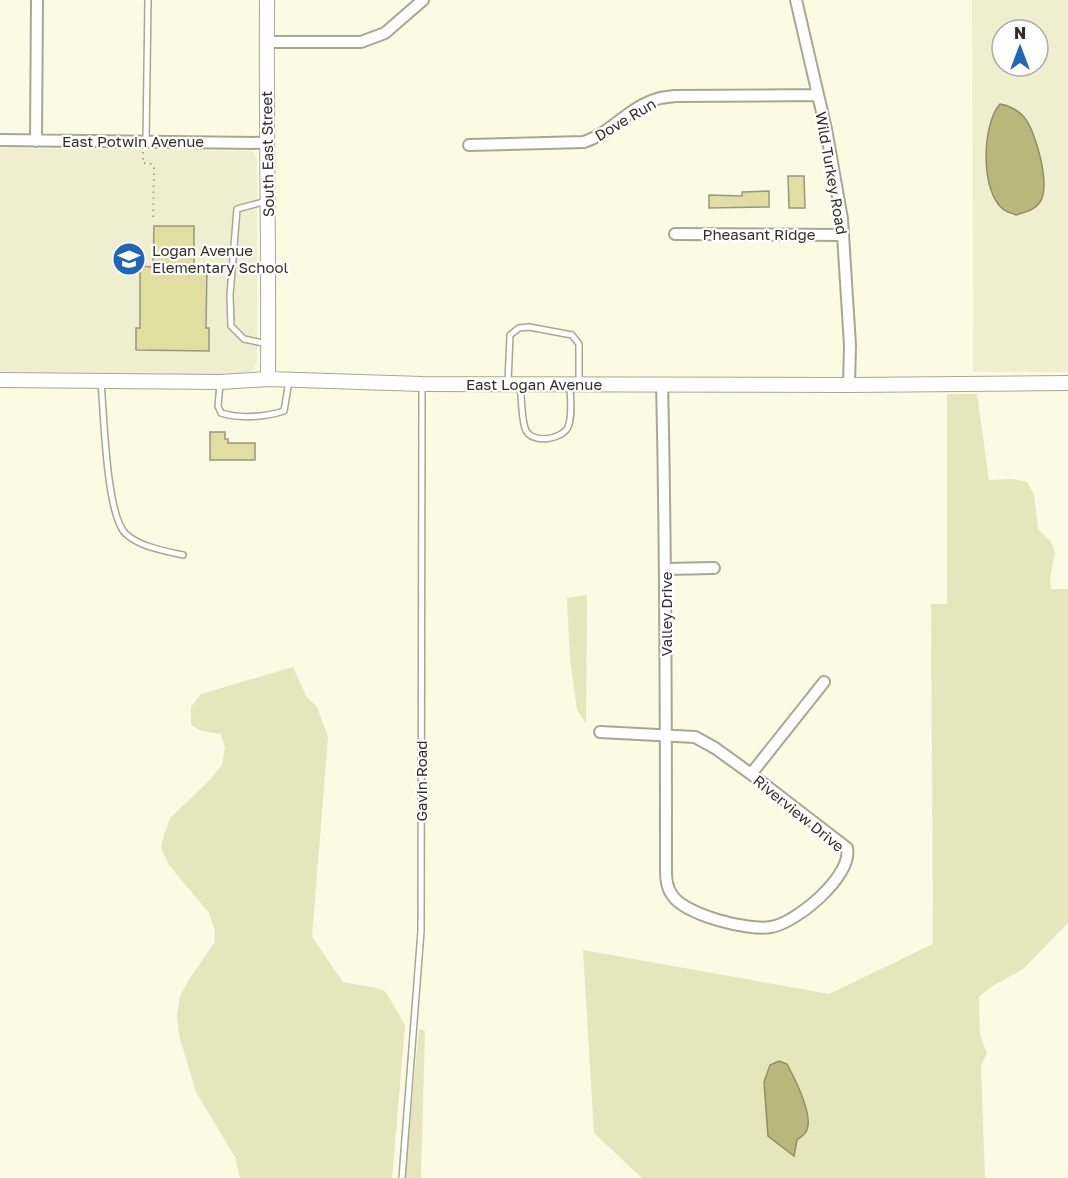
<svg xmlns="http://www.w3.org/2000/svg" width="1068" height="1178" font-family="'Golos Text',sans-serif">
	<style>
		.built { fill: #efeecf; fill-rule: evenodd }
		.green { fill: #e7e5bb; fill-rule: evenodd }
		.water { fill: #bbb77c; stroke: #918e62; stroke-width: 1.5 }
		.building { fill: #e2dea2; stroke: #999782; stroke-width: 1.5 }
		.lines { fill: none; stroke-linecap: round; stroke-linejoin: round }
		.lane-casing { stroke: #a8a791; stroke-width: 8 }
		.street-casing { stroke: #a8a791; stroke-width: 14 }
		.secondary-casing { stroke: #a8a791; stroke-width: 16 }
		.path { stroke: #a7a694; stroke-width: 2; stroke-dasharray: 1.5 4.5; stroke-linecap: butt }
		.lane { stroke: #fff; stroke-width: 5 }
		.street { stroke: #fff; stroke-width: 10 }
		.secondary { stroke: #fff; stroke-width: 14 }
		.labels { text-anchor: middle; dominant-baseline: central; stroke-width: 4.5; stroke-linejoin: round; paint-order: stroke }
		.street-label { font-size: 15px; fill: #302f26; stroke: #fff }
		.poi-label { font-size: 15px; fill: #302f26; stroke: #fff; text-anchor: start }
	</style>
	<rect width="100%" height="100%" fill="#fbfae2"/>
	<path class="built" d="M972,0H1068V372H973ZM1002,30H1038V66H1002Z
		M0,148L252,151L257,159V360L254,369L248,374L240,375L0,374Z"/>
	<path class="green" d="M947,394H977L989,480L1012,479L1027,482L1034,495L1038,529L1051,542L1055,553L1050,577L1051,589H1068V923L1023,969L991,987L979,997L980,1035L987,1053L981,1066L985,1178H642L594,1133L583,950L829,994L933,944L931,604H947ZM779,1061L787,1064C800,1089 807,1106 805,1134L797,1140L768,1136L764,1082L770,1065Z
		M587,595L586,723L577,710L570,659L567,598Z
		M293,667L306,696L317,707L328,737L312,937L343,982L376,988L386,992L405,1025L392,1178H240L235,1157L196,1092L179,1035L177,1015L180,996L188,981L214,943L215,931L209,913L169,865L161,848L164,834L171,817L210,780L222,765L225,748L221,734L202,731L191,725V707L201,694Z
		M419,1029L425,1031L421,1178H405Z"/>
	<path class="water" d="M1000,104C1008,105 1018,110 1024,117C1036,131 1051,186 1040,202C1034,211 1025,212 1016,215C1012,213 1006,212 1003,209C980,191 982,124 1000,104Z
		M779,1061L787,1064C795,1079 810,1108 808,1125C808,1133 802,1136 797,1140L794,1156L768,1136L764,1082L770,1065Z"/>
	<path class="building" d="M788,176H804L805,208H789Z
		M769,191V207L709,208V195L742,196V192Z
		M154,226H194V266H207L206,328H209V351L136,350V328H140V266L153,267Z
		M210,432H225V439H228V443H255V460H210Z"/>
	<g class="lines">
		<g class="lane-casing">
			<path id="lane" d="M146,141L148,0
				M267,201L237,209L230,295L231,326L244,339L268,344
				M508,382L510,335L519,328L529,327L572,335L579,344V382
				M101,383C104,413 106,516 126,534C140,547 165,551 183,555
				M220,384L218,406L221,413C240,419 265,417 284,411L289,381
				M520,385C522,399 521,415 525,428C530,445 562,440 568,427C573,415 570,396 570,384
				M402,1178L421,931L422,385"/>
		</g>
		<g class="street-casing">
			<path id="street" d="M796,0L826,129L842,219L850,345L849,385
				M266,42H361L385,33L423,0
				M0,140L266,143
				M36,141L37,0
				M469,145L584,142C611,133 629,107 657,99C663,97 669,97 675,96L818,95
				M675,234L843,235
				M666,569L714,568
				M600,732L695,737L715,748L751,774L847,848C853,876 796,923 771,927C748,931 685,915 672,895C667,888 666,880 666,872C666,710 666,547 662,384
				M751,774L824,682"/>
		</g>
		<g class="secondary-casing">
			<path id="secondary" d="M267,0C266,126 269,253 268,379
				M0,380L220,382L268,379L422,384L849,385L1068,383"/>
		</g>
		<path class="path" d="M143,152V163L152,164L154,168L153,220"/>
		<use href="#lane" class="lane"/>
		<use href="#street" class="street"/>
		<use href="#secondary" class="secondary"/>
	</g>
	<defs>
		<g id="school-disc" transform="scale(1.725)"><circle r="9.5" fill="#1f66b6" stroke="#fff"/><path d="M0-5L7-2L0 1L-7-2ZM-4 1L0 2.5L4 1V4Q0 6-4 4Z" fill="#fff"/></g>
	</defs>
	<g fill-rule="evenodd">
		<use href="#school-disc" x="129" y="259"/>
	</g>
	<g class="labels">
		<g class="street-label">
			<text transform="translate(625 119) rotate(-31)">Dove Run</text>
			<text x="133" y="141">East Potwin Avenue</text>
			<text transform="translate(267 154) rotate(-91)">South East Street</text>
			<text transform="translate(832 173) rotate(80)">Wild Turkey Road</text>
			<text x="759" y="234">Pheasant Ridge</text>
			<text x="534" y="384">East Logan Avenue</text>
			<text transform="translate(666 614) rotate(-90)">Valley Drive</text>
			<text transform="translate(421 781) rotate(-90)">Gavin Road</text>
			<text transform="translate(799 813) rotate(39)">Riverview Drive</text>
		</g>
		<g class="poi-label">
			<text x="152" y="250">Logan Avenue<tspan x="152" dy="17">Elementary School</tspan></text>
		</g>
	</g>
	<g transform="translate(1020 48)"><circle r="28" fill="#ffffff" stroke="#acaca8" stroke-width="1.5"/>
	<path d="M0-4.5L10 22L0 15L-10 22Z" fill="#1f66b6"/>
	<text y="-9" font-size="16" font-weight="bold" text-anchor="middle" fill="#302f26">N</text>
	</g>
</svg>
